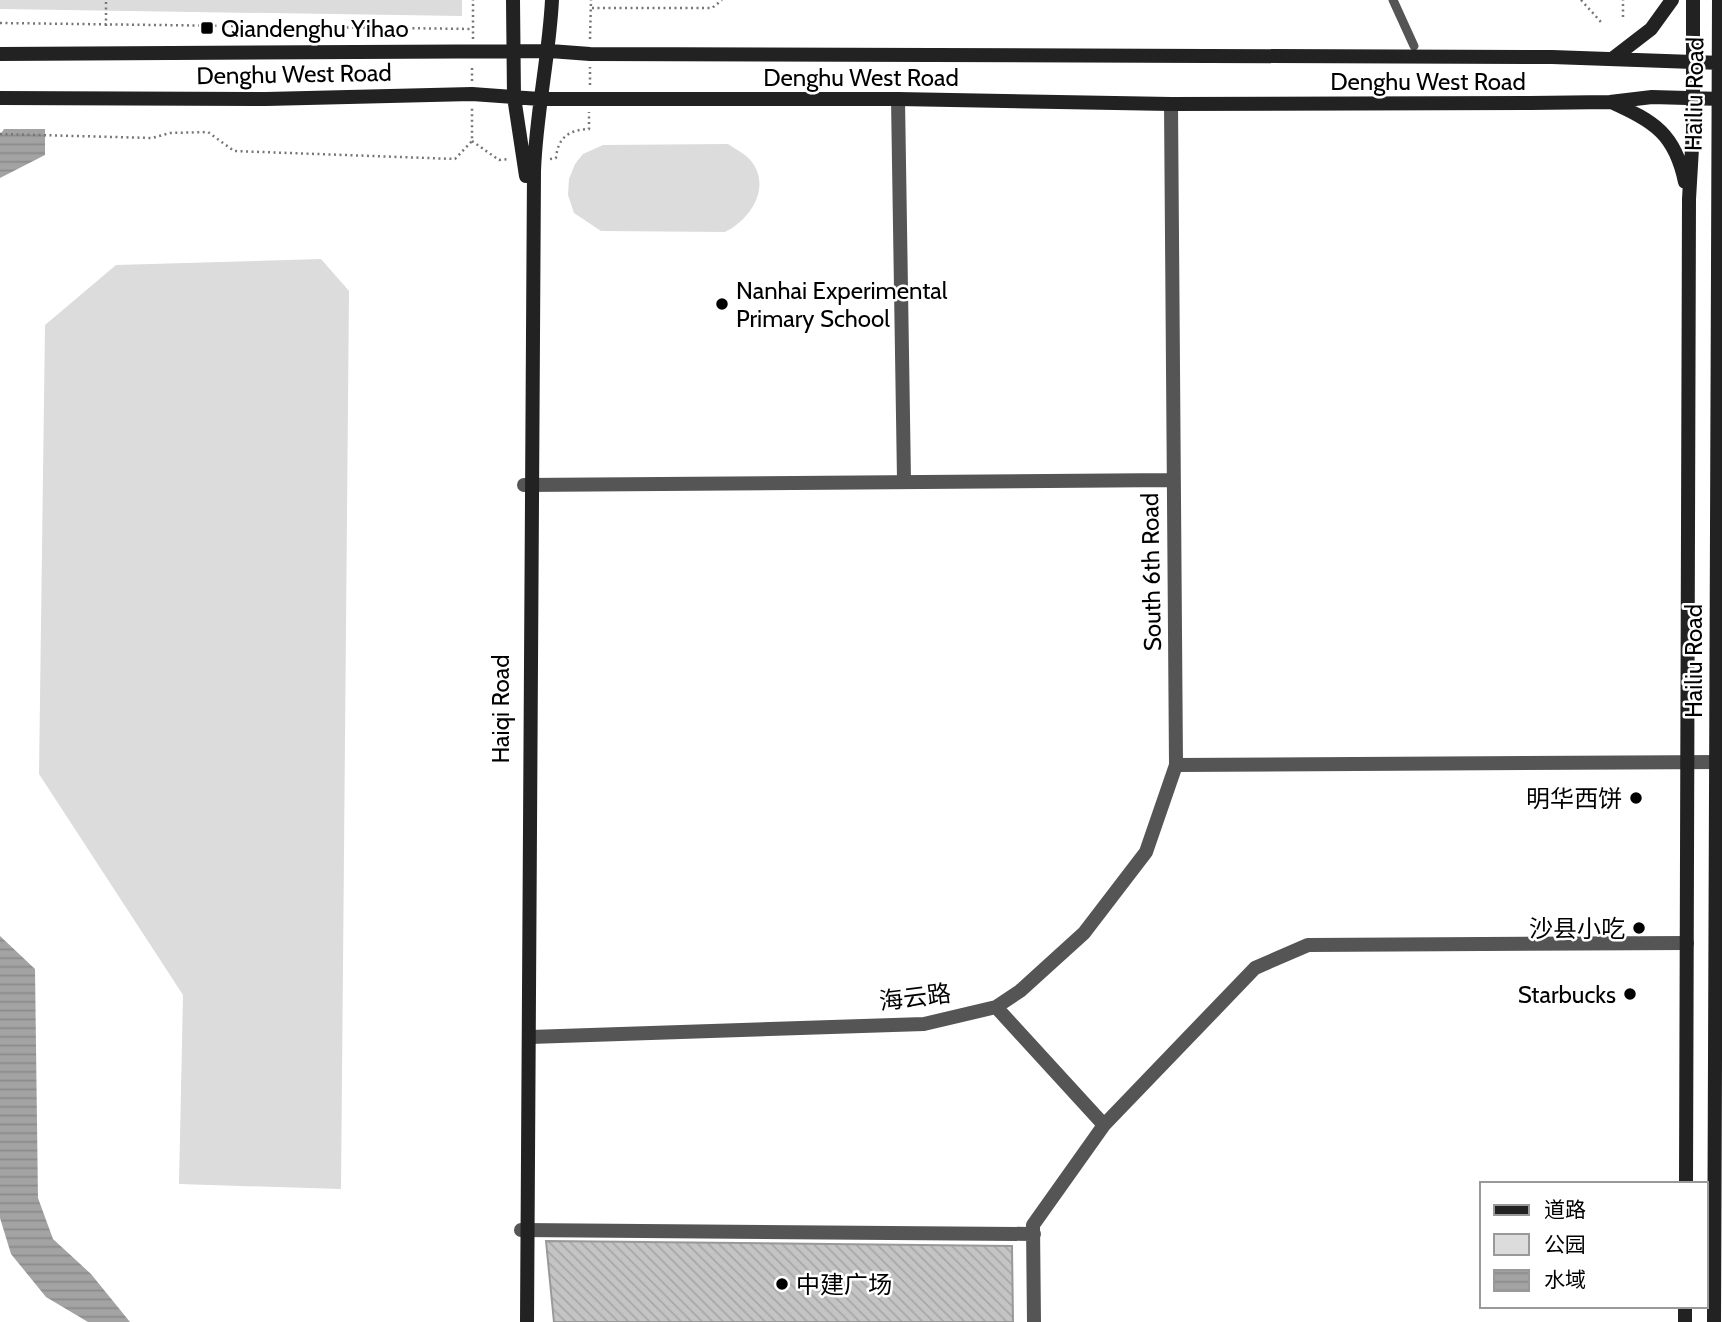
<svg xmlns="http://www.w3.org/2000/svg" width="1722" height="1322" font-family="Cabin,'Noto Sans SC',sans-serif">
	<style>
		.park { fill: #dcdcdc }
		.water { fill: url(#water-rules) }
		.building { fill: url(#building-back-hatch); stroke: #999; stroke-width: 2 }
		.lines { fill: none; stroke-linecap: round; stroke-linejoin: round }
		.path { stroke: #777; stroke-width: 2.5; stroke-dasharray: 2 3.5; stroke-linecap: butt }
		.service { stroke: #555; stroke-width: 9 }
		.tertiary { stroke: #555; stroke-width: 14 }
		.secondary { stroke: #222; stroke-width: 14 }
		.poi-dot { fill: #000; stroke: #fff; stroke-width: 2.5 }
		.labels { text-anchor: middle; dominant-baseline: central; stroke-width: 5; stroke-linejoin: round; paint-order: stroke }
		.poi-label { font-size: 24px; fill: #000; stroke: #fff; text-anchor: start }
		.street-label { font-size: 24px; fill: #000; stroke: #fff }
	</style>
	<defs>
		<pattern id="water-rules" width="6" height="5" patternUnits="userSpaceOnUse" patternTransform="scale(1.75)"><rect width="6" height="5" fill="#a3a3a3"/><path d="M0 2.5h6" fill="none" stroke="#8b8b8b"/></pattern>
		<pattern id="building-back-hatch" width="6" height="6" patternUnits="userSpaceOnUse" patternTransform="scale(1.75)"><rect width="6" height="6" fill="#c4c4c4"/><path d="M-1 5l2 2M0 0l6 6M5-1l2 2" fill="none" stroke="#a7a7a7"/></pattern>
	</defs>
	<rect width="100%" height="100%" fill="#fff"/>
	<path class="park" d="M0,0H462V16L0,9Z
		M728,144C737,150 748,155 754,165C770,191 748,221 725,232L601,231L574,213L568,195L569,179L575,164L583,154L603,145Z
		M321,259L349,291L341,1189L179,1184L183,995L39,774L45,325L116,265Z"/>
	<path class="water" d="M4,129H45V155L0,178V135Z
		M0,936L35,969L38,1198L53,1239L91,1274L130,1322H88L46,1297L11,1254L0,1218Z"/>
	<path class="building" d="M546,1241L1012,1246L1013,1322H554Z"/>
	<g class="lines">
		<path class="path" d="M1581,0L1601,22
			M592,8H712L722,0
			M1623,17V0
			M0,23L473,29
			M106,26V0
			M473,39V0
			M590,39L591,0
			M472,81V66
			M590,85V67
			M0,134L152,138L170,133L208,132L234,151L455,159L472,141V108
			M472,141L499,160L508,159
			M550,159L556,158C558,137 569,130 589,129V112"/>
		<path class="service" d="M1393,0L1414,46"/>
		<path class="tertiary" d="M898,99L904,480
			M524,485L1173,480
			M1176,765L1722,762
			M996,1007L1104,1125
			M530,1037L924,1024L996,1007L1020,991L1084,933L1146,852L1176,765L1171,104
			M521,1230L1034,1234
			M1034,1322L1033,1225L1104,1125L1255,968L1308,945L1687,943"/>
		<path class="secondary" d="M513,0L514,97L526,176
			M0,54L550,51L590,54L1552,57L1722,63
			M1612,59L1651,29L1672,0
			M0,98L266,99L472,94L540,99H898L1171,104L1530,103L1610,102L1652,97L1722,99
			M1611,102C1655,122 1675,134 1685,182
			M1686,1184L1689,199L1693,131V0
			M527,1322L534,171C536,113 549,58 552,0
			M1685,1322V1306
			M1714,1322L1719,0"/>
	</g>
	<g class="poi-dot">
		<rect x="200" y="21" width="14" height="14" rx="3.5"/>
		<circle cx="722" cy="304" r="7"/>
		<circle cx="1636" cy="798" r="7"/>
		<circle cx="1639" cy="928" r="7"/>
		<circle cx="1630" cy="994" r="7"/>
		<circle cx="782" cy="1284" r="7"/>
	</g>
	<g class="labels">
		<g class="poi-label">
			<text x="221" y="28">Qiandenghu Yihao</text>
			<text x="736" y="290">Nanhai Experimental<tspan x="736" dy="28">Primary School</tspan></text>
			<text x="1622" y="798" text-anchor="end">明华西饼</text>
			<text x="1625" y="928" text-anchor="end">沙县小吃</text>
			<text x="1616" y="994" text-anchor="end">Starbucks</text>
			<text x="796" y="1284">中建广场</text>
		</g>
		<g class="street-label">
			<text transform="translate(294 74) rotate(-1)">Denghu West Road</text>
			<text x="861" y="77">Denghu West Road</text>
			<text x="1428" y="81">Denghu West Road</text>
			<text transform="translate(1694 94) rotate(-89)">Hailiu Road</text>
			<text transform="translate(1151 572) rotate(-91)">South 6th Road</text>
			<text transform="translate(1693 661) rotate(-90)">Hailiu Road</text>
			<text transform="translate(500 709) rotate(-90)">Haiqi Road</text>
			<text transform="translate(915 997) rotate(-7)">海云路</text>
		</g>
	</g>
	<rect x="1480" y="1182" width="228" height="126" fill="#ffffff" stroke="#999999" stroke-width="2"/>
	<rect x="1494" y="1205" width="35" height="10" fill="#222222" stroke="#999999" stroke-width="2"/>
	<text x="1544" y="1217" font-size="21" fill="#000000">道路</text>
	<rect x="1494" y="1234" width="35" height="21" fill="#dcdcdc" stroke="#999999" stroke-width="2"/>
	<text x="1544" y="1252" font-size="21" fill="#000000">公园</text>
	<rect x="1494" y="1270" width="35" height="21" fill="url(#water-rules)" stroke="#999999" stroke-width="2"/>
	<text x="1544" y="1287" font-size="21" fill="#000000">水域</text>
</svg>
